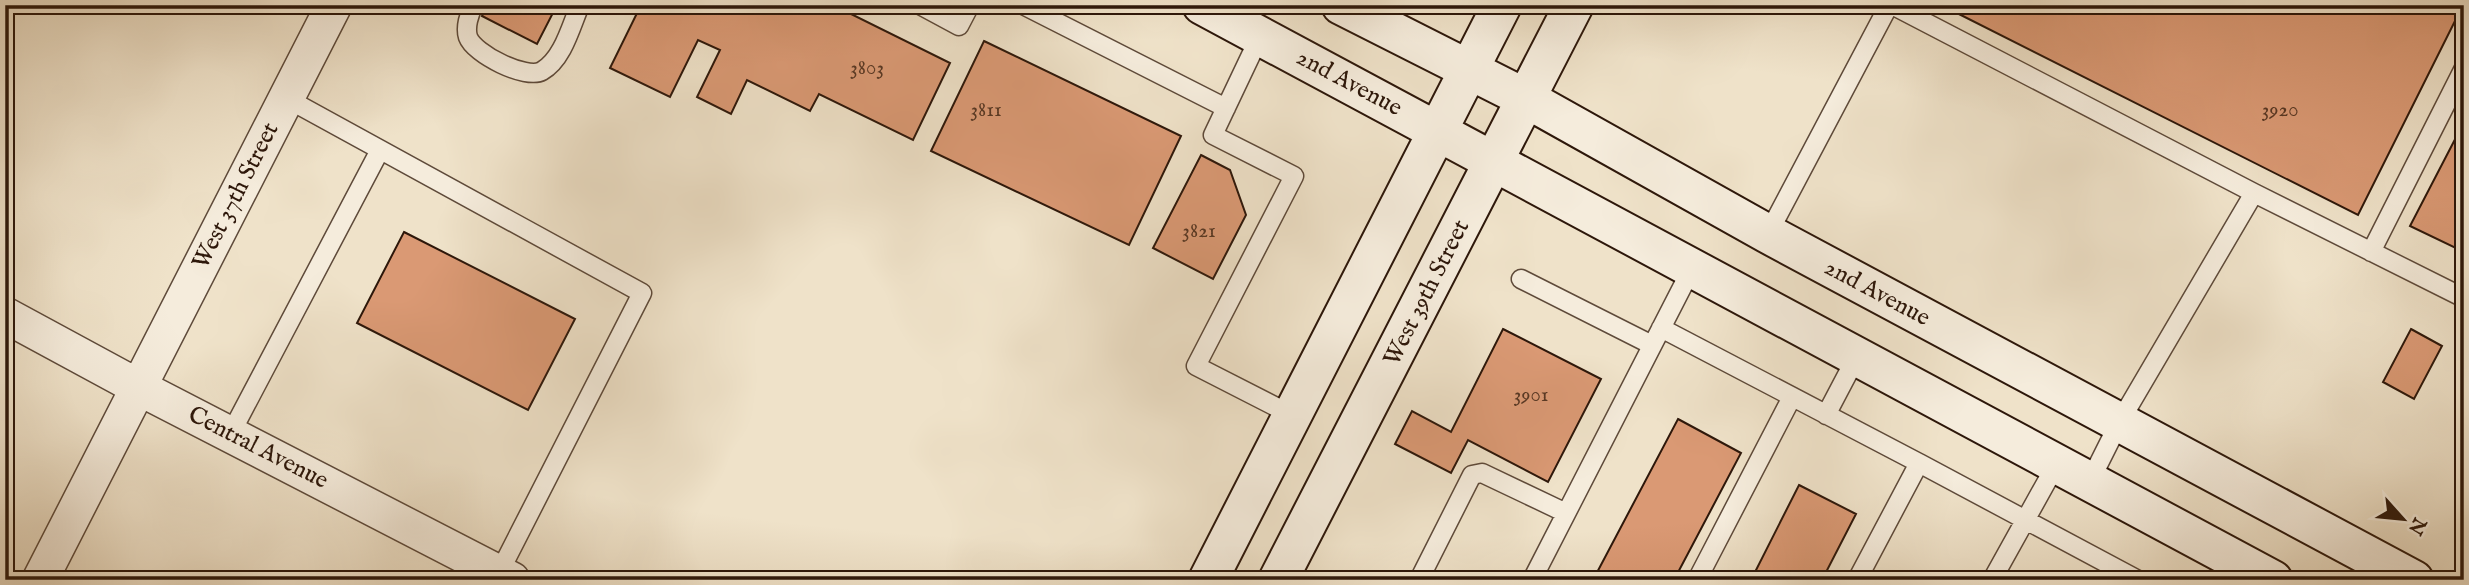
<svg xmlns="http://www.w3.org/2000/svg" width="2469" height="585" font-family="'IM FELL English',serif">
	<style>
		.building { fill: #da9974; stroke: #2d170a; stroke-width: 2 }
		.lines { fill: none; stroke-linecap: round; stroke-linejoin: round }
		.service-casing { stroke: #5e4a3a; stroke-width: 21 }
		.minor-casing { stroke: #5e4a3a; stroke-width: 38 }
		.secondary-casing { stroke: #2d170a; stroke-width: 42 }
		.service { stroke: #f5ecdc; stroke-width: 18 }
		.minor { stroke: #f5ecdc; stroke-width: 35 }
		.secondary { stroke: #f5ecdc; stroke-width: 38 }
		.labels { text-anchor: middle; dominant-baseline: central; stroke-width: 6; stroke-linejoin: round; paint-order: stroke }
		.number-label { font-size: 21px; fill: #583824 }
		.street-label { font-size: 24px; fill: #2d170a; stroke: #f5ecdc }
	</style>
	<rect width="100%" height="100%" fill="#efe2c9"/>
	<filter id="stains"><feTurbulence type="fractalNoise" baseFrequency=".00286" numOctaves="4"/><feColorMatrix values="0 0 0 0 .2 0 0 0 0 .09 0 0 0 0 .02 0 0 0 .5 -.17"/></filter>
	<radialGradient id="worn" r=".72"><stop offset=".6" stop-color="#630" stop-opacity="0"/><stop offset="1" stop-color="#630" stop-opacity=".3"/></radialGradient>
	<path class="building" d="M488,5H557L537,44L482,16Z
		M641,5H833L950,63L913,140L819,94L810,111L747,80L731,114L697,97L720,50L698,40L670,97L610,68Z
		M1941,5H2463L2358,215Z
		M984,41L1181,136L1129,245L931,151Z
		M2464,122V252L2410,226Z
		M1201,155L1230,170L1246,215L1213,279L1153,248Z
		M404,232L575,319L528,410L357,323Z
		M1503,329L1601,379L1548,482L1468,440L1451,473L1395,444L1412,411L1451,432Z
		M2411,329L2442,346L2414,399L2383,382Z
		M1678,419L1741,453L1674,580H1593Z
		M1799,485L1856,514L1822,580H1751Z"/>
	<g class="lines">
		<g class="service-casing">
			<path id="service" d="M474,5C469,14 465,27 468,37C474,54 526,80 542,71C563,59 571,26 580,5
				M920,5L959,26L970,5
				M1023,5L1226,108
				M1892,5L2254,193L2464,298
				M1260,36L1213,135L1294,176L1196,366L1292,415
				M286,98L642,293L499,573
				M1768,234L1889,5
				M2371,252L2464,68
				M1521,279L1652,345
				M1661,328L1919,463
				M1826,415L1857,356
				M231,433L380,150
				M2090,481L2119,423L2254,193
				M1419,580L1472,475L1482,473L1566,513
				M1532,580L1692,268
				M1697,580L1792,397
				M1857,580L1919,463L2138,580
				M1992,580L2057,463"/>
		</g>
		<g class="minor-casing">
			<path id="minor" d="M5,315L138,387L512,580
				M40,580L334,5"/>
		</g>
		<g class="secondary-casing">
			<path id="secondary" d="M1202,5L2273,580
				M1341,5L1527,99L1768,234L2414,580
				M1208,580L1502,5
				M1278,580L1574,5"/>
		</g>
		<use href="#service" class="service"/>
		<use href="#minor" class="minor"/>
		<use href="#secondary" class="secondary"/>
	</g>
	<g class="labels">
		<g class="number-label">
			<text x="867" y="68">3803</text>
			<text x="986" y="110">3811</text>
			<text x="2280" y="110">3920</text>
			<text x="1199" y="231">3821</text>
			<text x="1531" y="395">3901</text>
		</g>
		<g class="street-label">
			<text transform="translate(1349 83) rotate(28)">2nd Avenue</text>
			<text transform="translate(236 196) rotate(-63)">West 37th Street</text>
			<text transform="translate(1427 293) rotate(-63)">West 39th Street</text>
			<text transform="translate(1877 293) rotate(28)">2nd Avenue</text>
			<text transform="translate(258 448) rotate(27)">Central Avenue</text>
		</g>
	</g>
	<rect width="2469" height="585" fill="none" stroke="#efe2c9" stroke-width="28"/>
	<rect x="7" y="7" width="2455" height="571" fill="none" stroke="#2d170a" stroke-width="3.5"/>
	<rect x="14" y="14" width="2441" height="557" fill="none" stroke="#2d170a" stroke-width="2"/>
	<g transform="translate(2403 519) rotate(117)" stroke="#f5ecdc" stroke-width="5" paint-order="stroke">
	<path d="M0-5L12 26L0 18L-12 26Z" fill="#2d170a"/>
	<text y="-10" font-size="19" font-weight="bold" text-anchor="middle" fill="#2d170a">N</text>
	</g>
	<rect width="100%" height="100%" filter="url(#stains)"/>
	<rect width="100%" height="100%" fill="url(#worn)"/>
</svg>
